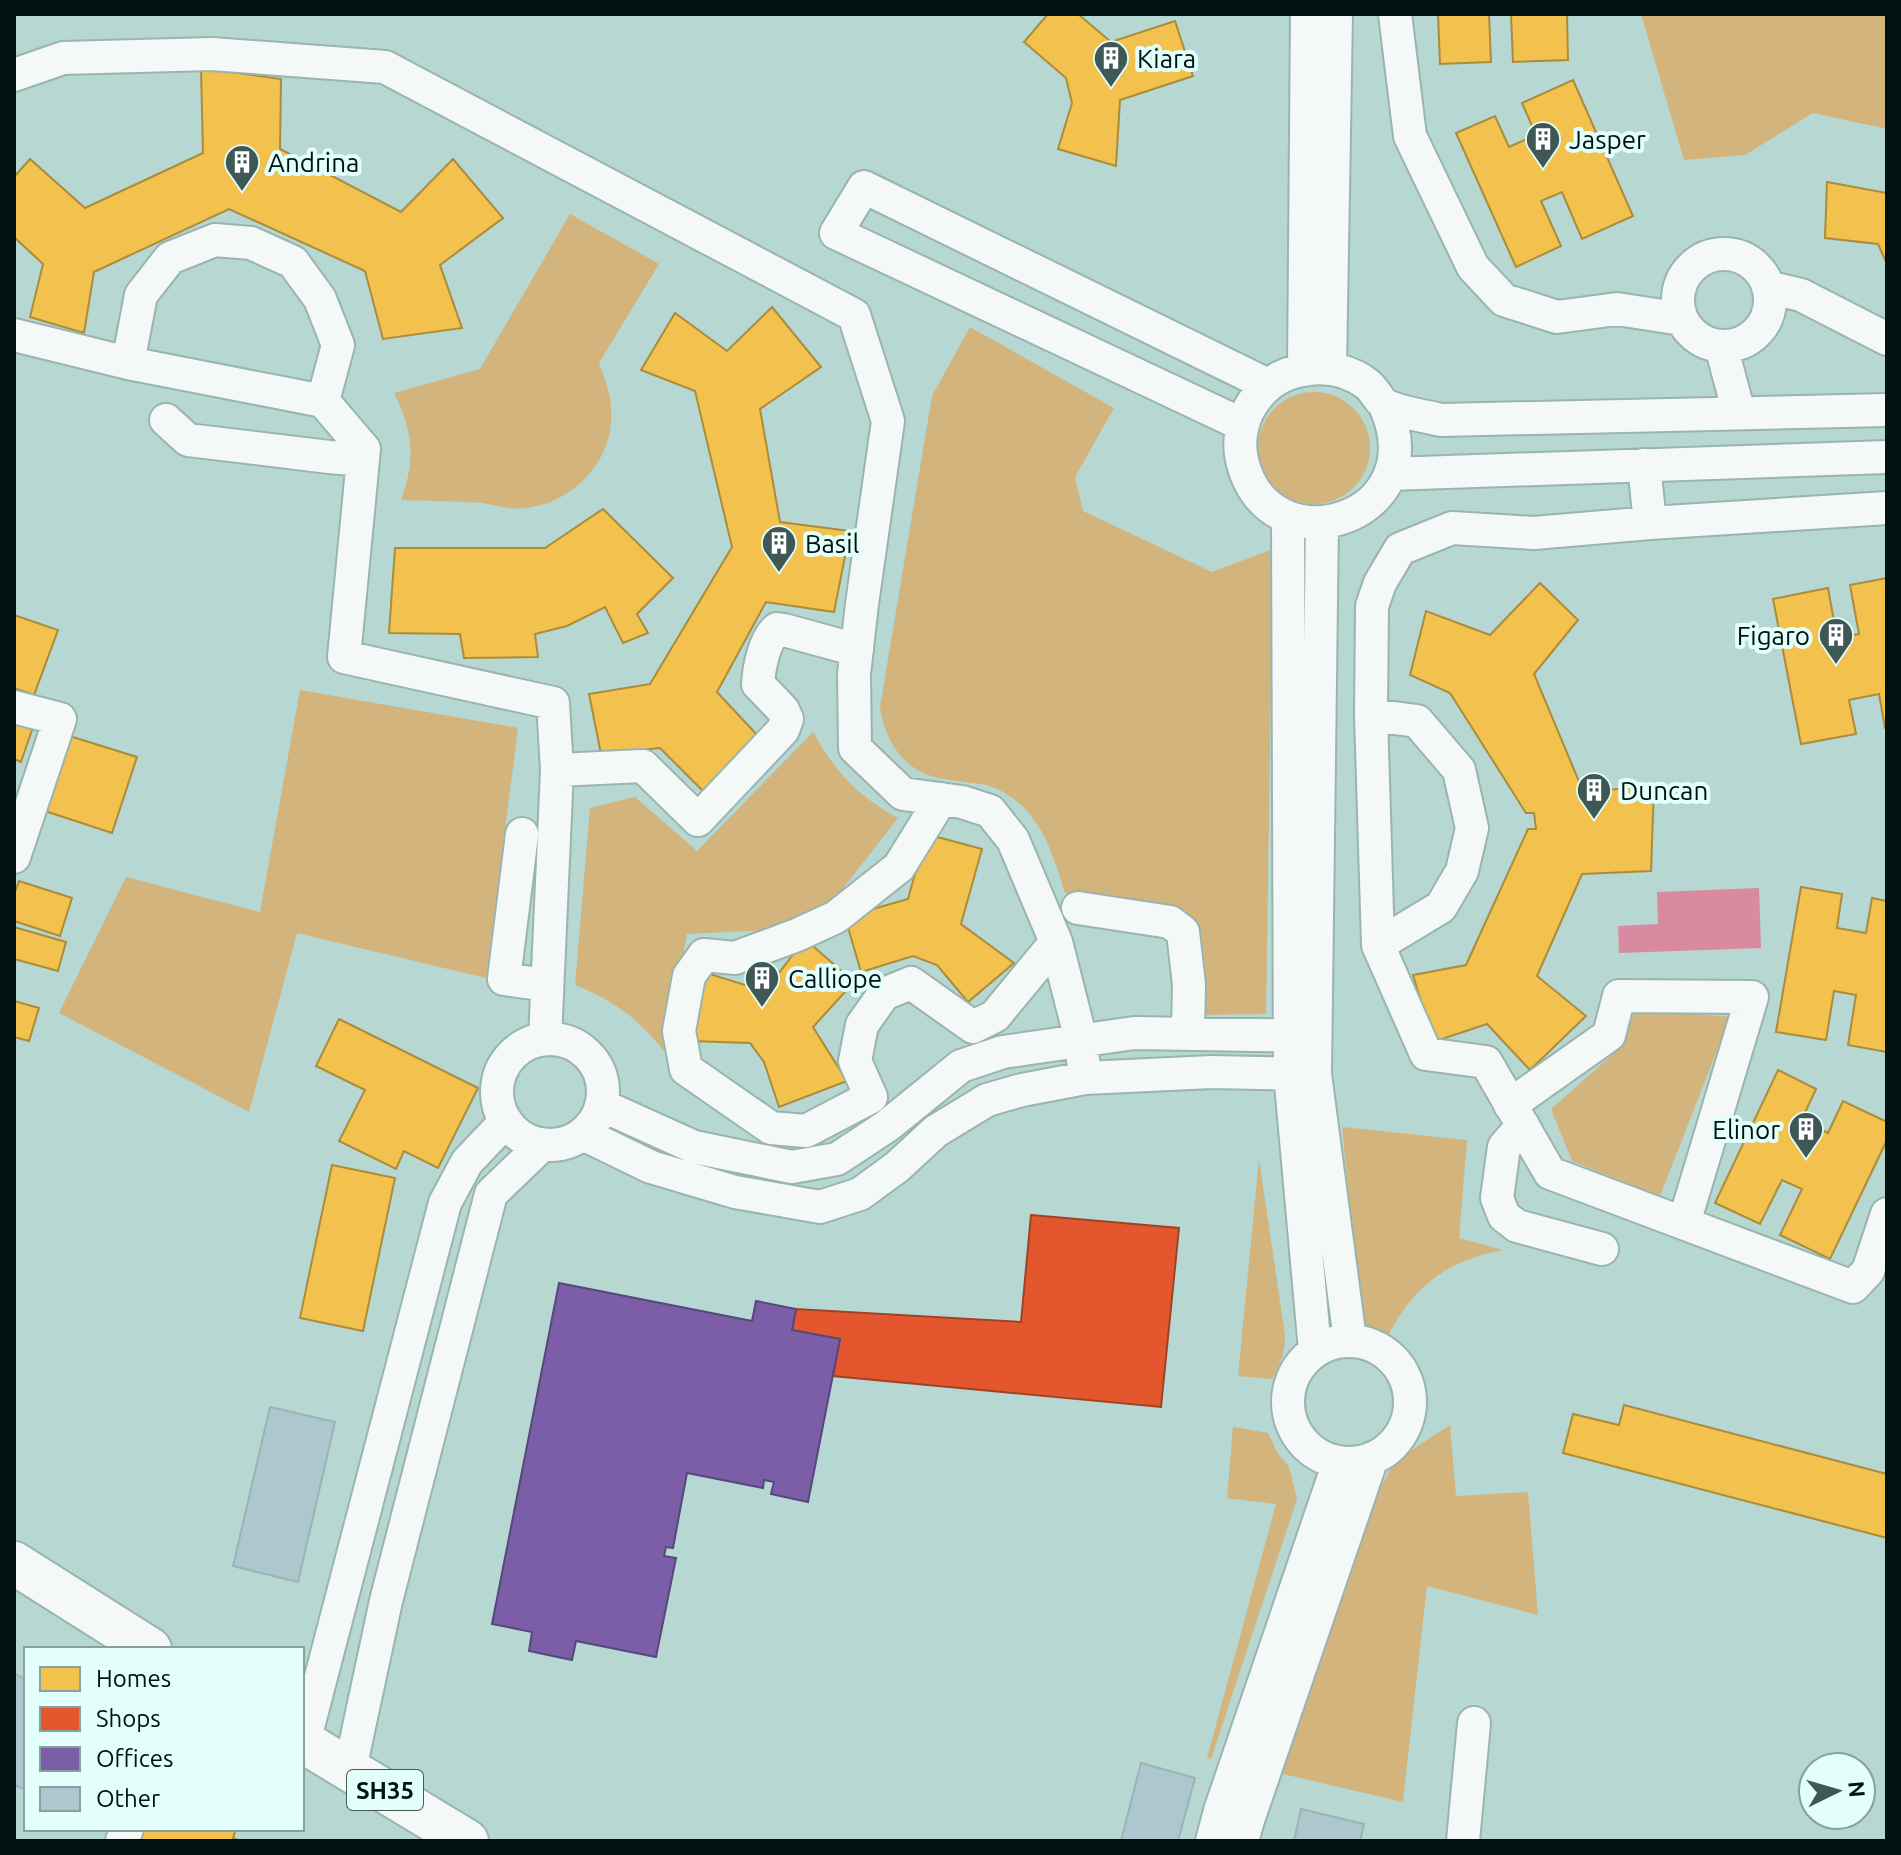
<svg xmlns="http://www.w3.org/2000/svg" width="1901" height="1855" font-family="Ubuntu,sans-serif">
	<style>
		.green { fill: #d3b47c }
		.water { fill: #da8aa0 }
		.homes { fill: #f2c14e; stroke: #a98d3c; stroke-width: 2 }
		.shops { fill: #e4572e; stroke: #a04325; stroke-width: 2 }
		.offices { fill: #7b5ea7; stroke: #56487a; stroke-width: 2 }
		.building { fill: #adc7cf; stroke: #9cb2b5; stroke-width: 2 }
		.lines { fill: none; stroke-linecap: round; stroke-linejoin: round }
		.minor-casing { stroke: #9ab4b0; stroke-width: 36 }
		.major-casing { stroke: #9ab4b0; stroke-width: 46 }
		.minor { stroke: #f4f9f8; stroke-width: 32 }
		.major { stroke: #f4f9f8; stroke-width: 42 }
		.labels { text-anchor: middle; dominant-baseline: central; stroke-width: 8; stroke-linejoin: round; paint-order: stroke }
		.shield { fill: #e2fffb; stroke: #445a57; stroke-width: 2 }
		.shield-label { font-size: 24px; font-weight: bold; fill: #001311 }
		.poi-label { font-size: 26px; fill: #001311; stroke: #e2fffb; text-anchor: start }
	</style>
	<rect width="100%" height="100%" fill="#b6d7d2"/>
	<path class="green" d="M1641,14H1887V129L1813,113L1745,155L1684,160Z
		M570,214L659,264L599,363C605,379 611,394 611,411C614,461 573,503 525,508C509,510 496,505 482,503C455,501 428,501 401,500C416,460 413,431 394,393L480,369Z
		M970,327L1114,408L1075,477L1083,511L1212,572L1273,549L1266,1014L1197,1015L1178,919L1065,893C1052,851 1040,808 995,788C986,784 974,783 965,782C953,780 939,779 928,775C899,764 884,736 880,707L932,396Z
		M1258 448a56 56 0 1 1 112 0a56 56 0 1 1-112 0Z
		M300,690L518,728L486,978L297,933L249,1112L59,1013L126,877L260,912Z
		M813,732C836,773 858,796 898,818L812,928L687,934L664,1051C640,1020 612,999 575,985L590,808L635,797L697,851Z
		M1636,1009L1730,1017L1660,1196L1572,1161L1551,1109L1621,1047Z
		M1342,1127L1467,1140L1459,1238L1503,1250C1444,1261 1410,1289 1385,1342L1369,1330L1363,1322L1358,1288Z
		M1259,1159L1285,1335C1285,1352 1281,1364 1272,1379L1238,1376Z
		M1450,1425L1456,1496L1528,1492L1538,1615L1427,1586L1403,1802L1279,1773L1367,1513L1395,1461Z
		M1233,1427L1268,1433L1277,1452L1289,1467L1297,1499L1211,1759L1207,1758L1276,1504L1227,1498Z"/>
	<path class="water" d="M1759,888L1761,948L1619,953L1618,926L1658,924L1657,892Z"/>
	<path class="homes" d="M1048,14H1078L1111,42L1175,21L1193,76L1120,100L1116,166L1058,149L1072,103L1066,78L1024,42Z
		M1438,14H1489L1491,62L1440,64Z
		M1511,14H1567L1568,60L1513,62Z
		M201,68L281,79L280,149L401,212L453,159L503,218L440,265L462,328L383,339L365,271L229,209L94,272L84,333L30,317L43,264L14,237V177L30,159L85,208L203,153Z
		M1573,80L1633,216L1582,239L1562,192L1541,201L1561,246L1516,267L1456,133L1495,116L1509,147L1536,135L1522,103Z
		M1827,182L1887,193V264L1878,244L1825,238Z
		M772,307L821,367L760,409L780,522L850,531L834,612L766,602L717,692L759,737L703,791L660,748L601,754L589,694L650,684L732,547L695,391L641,370L675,313L727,351Z
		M603,509L673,578L637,614L648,633L623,643L605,607L567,626L535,634L538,657L464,658L460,634L389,633L395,548H545Z
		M1887,578V728H1885L1879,694L1849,700L1856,734L1801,744L1773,599L1828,588L1837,638L1859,634L1850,585Z
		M1540,583L1578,620L1534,674L1583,791L1654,787L1651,871L1582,874L1537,976L1586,1016L1530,1070L1487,1024L1433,1042L1413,975L1466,965L1528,829H1536L1534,813H1526L1450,693L1410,675L1426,611L1490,635Z
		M14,615L58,630L34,695L14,688Z
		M14,721L33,727L21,762L14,759Z
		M63,734L137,757L112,833L39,809Z
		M926,834L982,849L961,924L1014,963L968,1002L937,965L913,956L861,972L845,917L908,899Z
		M19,881L72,898L60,936L14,921V895Z
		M1801,887L1842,894L1837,928L1866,933L1872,898L1887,901V1052L1848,1045L1856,995L1834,991L1826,1040L1776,1032Z
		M14,927L66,942L58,971L14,959Z
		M805,939L854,982L813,1027L847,1081L779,1107L764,1062L750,1043L690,1041L703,972L765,991Z
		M14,1001L39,1008L29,1041L14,1037Z
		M339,1019L478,1088L438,1168L404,1151L396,1169L339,1141L365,1090L316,1066Z
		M1778,1070L1816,1089L1802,1119L1828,1133L1843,1101L1887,1122V1140L1830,1259L1780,1235L1802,1189L1782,1180L1760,1224L1715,1203Z
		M332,1165L395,1178L363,1331L300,1318Z
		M1624,1405L1887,1474V1538L1563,1453L1573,1414L1619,1425Z
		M134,1829H236L233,1838L240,1841H130Z"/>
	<path class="shops" d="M1031,1215L1179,1228L1161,1407L833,1376L840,1339L792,1330L796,1309L1021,1322Z"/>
	<path class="offices" d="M559,1283L752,1321L756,1301L796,1309L792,1330L840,1339L808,1502L771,1494L774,1482L764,1480L763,1488L687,1473L673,1548L666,1547L664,1556L676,1558L656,1657L576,1641L572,1660L529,1651L532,1632L492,1624Z"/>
	<path class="building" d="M270,1407L335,1422L298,1582L233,1566Z
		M14,1673L26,1680V1790L14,1785Z
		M1141,1763L1195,1778L1178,1841H1121Z
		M1301,1809L1364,1824L1360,1841H1294Z"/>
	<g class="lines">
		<g class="minor-casing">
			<path id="minor" d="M1395,14L1410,136L1473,267L1504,300L1557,317L1617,309L1682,319
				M14,75L63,58L212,54L385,67L854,315L888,421L862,604L854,674L855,748L903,794L962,802L990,811L1013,840L1056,942L1081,1040L1085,1078
				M1678 300a46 46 0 1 1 92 0a46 46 0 1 1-92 0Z
				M1768,287L1801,295L1887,339
				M14,335L128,363L323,401L364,449L344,657L553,703L557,770L545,1039
				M1721,346L1739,413
				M128,363L141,295L170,258L215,240L251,243L293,262L320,299L338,345L323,401
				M1330,369L1336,14
				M1304,370L1307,14
				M1385,406C1437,521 1267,571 1242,460C1237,438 1243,414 1257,397C1282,364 1335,359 1367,384C1375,390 1379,402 1387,406C1402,413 1425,416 1441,420L1887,410
				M166,420L188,440L329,457L363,460
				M1243,425L836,233L864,187L1268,385
				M1644,465L1650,523
				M1390,474L1887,457
				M1887,508L1650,523L1534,533L1452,528L1400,549L1380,583L1372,606L1371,715L1378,945L1426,1054L1486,1062L1550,1173L1853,1287L1868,1271L1887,1214
				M1288,517L1290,1073L1315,1350
				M1322,523L1315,1074L1350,1340
				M14,707L60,719L14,857
				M1371,715L1417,721L1459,770L1472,828L1462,871L1441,907L1378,945
				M557,770L643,766L698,820L783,730L787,719L783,710L758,684C759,668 764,640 777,629L784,630L857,650
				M941,799L899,867L836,917L797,935L735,958L704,955L689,976L679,1031L686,1069L771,1128L806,1131L871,1097L855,1061L862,1025L884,994L911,983L973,1027L995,1016L1056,942
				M522,834L504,979L547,985
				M1078,908L1170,922L1183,932L1189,985L1188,1033
				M497 1092a53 53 0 1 1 106 0a53 53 0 1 1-106 0Z
				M601,1105L694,1147L792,1167L837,1159L887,1126L961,1066L1003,1052L1134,1033L1312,1036
				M1510,1105L1609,1035L1619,996L1752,997L1684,1223
				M1523,1125L1504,1147L1497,1198L1504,1216L1517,1226L1602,1249
				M583,1134L651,1167L735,1192L820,1207L860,1194L897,1167L936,1131L987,1100L1022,1090L1085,1078L1212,1072L1312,1074
				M1288 1402a61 61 0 1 1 122 0a61 61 0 1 1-122 0Z
				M304,1742L445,1203L467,1162L506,1121
				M350,1769L386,1601L491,1194L542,1145
				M122,1841L127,1829
				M1212,1841L1220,1811L1339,1462
				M1242,1841L1248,1820L1372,1458
				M1463,1841L1474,1723"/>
		</g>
		<g class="major-casing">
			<path id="major" d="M14,1563L150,1649
				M302,1741L467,1841"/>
		</g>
		<use href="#minor" class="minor"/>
		<use href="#major" class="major"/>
	</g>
	<defs>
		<g id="building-pin" transform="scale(1.8)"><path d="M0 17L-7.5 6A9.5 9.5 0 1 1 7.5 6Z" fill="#405855" stroke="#e2fffb"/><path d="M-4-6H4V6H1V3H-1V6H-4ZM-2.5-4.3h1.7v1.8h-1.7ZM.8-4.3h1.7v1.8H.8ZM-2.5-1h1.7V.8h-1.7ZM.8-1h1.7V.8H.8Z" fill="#fff"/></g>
	</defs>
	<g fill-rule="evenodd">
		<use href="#building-pin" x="1111" y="58"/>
		<use href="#building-pin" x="1543" y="139"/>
		<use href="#building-pin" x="242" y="162"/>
		<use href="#building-pin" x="779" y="543"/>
		<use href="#building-pin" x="1836" y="635"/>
		<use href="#building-pin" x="1594" y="790"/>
		<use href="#building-pin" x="762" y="978"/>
		<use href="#building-pin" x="1806" y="1129"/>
	</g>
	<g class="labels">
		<rect class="shield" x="347" y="1770" width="76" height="40" rx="6"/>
		<g class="shield-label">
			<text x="385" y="1790">SH35</text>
		</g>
		<g class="poi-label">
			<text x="1137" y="58">Kiara</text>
			<text x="1569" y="139">Jasper</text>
			<text x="268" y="162">Andrina</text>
			<text x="805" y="543">Basil</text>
			<text x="1810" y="635" text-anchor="end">Figaro</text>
			<text x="1620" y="790">Duncan</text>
			<text x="788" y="978">Calliope</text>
			<text x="1780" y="1129" text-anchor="end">Elinor</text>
		</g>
	</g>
	<rect width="1901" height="1855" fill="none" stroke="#001311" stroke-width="32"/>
	<rect x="24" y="1647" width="280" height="184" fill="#e2fffb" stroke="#88a19d" stroke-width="2"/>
	<rect x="40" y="1667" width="40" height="24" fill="#f2c14e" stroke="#88a19d" stroke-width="2"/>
	<text x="96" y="1687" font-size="24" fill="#001311">Homes</text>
	<rect x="40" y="1707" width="40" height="24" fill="#e4572e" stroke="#88a19d" stroke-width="2"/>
	<text x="96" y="1727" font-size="24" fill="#001311">Shops</text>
	<rect x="40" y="1747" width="40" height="24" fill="#7b5ea7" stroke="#88a19d" stroke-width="2"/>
	<text x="96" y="1767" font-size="24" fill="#001311">Offices</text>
	<rect x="40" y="1787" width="40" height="24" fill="#adc7cf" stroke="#88a19d" stroke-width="2"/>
	<text x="96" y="1807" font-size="24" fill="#001311">Other</text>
	<g transform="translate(1837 1791) rotate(85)"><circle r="38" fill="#e2fffb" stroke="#88a19d" stroke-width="2"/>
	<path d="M0-6L14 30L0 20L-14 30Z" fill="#405855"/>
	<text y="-12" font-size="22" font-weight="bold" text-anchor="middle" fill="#001311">N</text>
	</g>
</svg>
